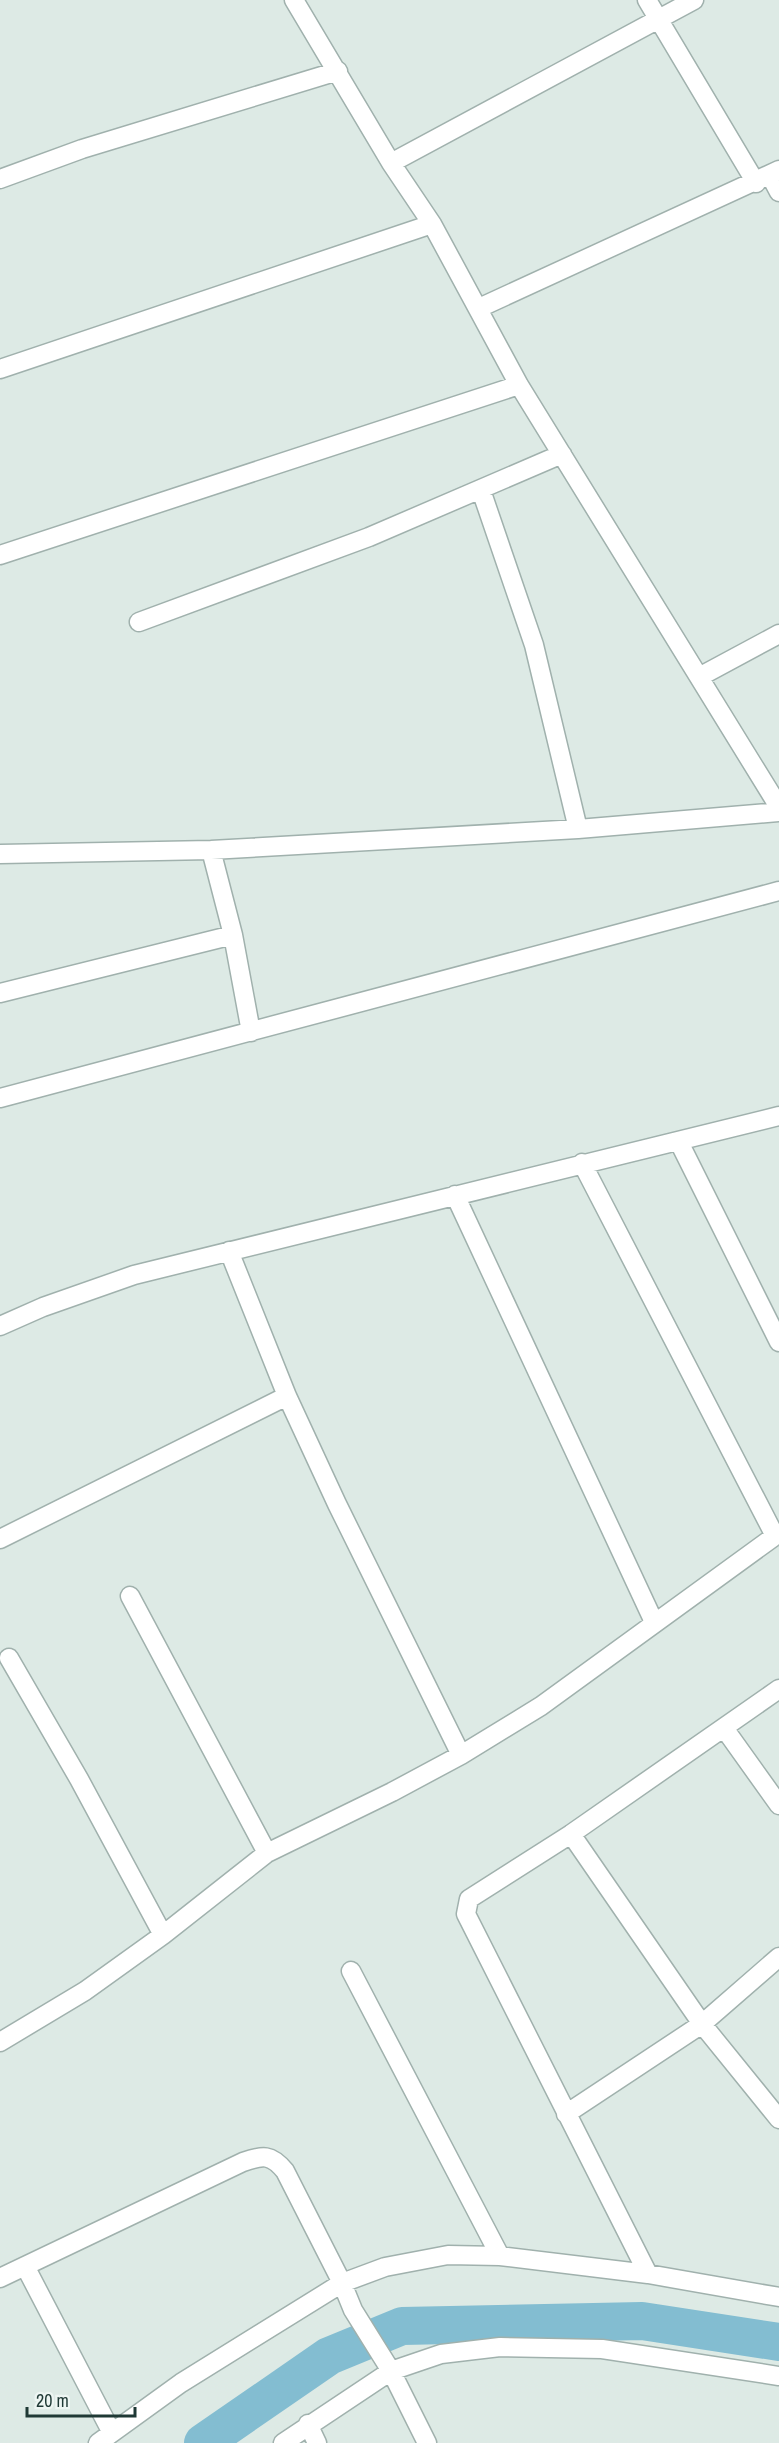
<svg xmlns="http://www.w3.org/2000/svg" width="779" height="2443" font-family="'Archivo Narrow',sans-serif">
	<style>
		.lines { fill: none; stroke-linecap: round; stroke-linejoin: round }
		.canal { stroke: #83bdd1; stroke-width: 38 }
		.street-casing { stroke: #a0b1ad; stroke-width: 21 }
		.street { stroke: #fff; stroke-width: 18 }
	</style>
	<rect width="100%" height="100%" fill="#ddeae5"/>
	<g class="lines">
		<path class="canal" d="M203,2443L329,2356L402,2326L642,2321L779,2342"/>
		<g class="street-casing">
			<path id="street" d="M294,0L391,163L432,224L519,385L779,807
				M647,0L756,183
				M391,163L694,0
				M770,175L779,192
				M0,179L82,149L338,71
				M479,308L779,170
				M0,369L432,224
				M481,490L534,645L578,829
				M0,555L519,385
				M139,622L369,537L562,454
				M699,677L779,634
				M211,850L233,935L251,1032
				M0,854L211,850L578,829L779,812
				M0,993L233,935
				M0,1098L779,891
				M679,1142L779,1342
				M582,1163L775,1536
				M455,1195L654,1622
				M229,1251L287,1396L337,1504L461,1755
				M0,1326L43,1307L134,1275L779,1116
				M0,1539L287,1396
				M130,1596L267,1853
				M9,1658L79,1779L163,1935
				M724,1728L779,1805
				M571,1834L702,2024L779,2119
				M351,1971L500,2256
				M0,2042L85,1991L163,1935L267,1853L392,1792L461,1755L541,1706L779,1533
				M566,2114L702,2024L779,1957
				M25,2266L112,2433
				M648,2274L466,1914L469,1899L571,1834L779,1689
				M0,2278L243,2162C263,2155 271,2154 285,2171L342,2283L353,2310L391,2371L427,2443
				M308,2424L317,2443
				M98,2443L181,2383L342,2283L385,2267L448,2255L500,2256L648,2274L779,2297
				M283,2443L391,2371L441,2354L500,2347L602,2349L779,2376"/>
		</g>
		<use href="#street" class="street"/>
	</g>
	<path d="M27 2407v9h108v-9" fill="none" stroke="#1f3935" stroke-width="3"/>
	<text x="36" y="2407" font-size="18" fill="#1f3935" stroke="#eef6f3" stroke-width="4.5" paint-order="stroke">20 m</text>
</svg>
